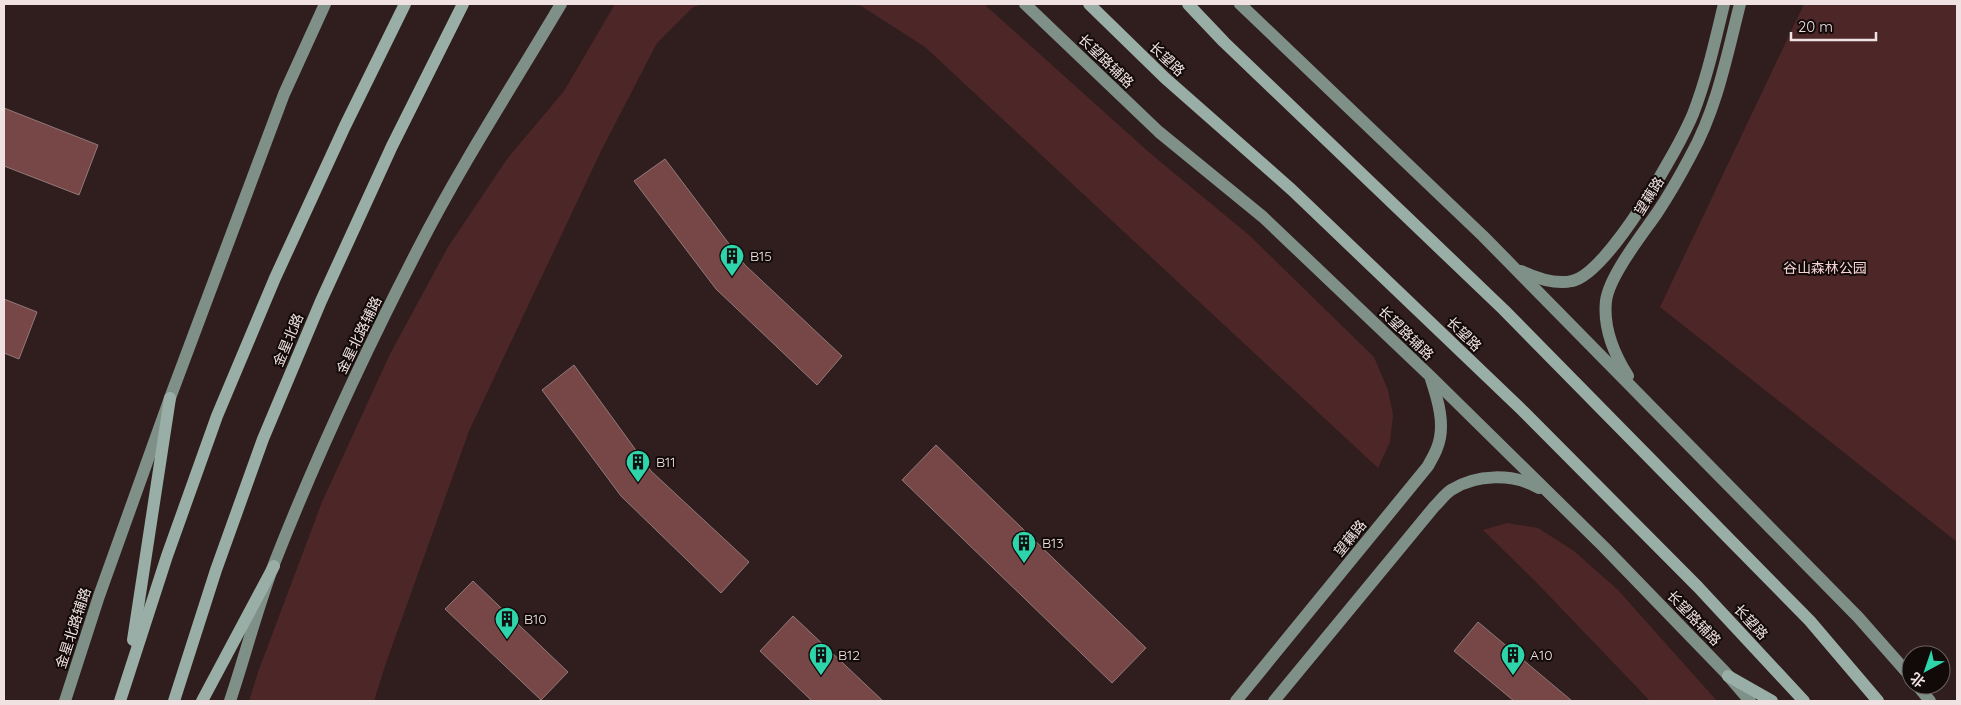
<svg xmlns="http://www.w3.org/2000/svg" width="1961" height="705" font-family="Quicksand,'Noto Sans SC',sans-serif">
  <style>
    .green { fill: #4d2627 }
    .building { fill: #774747; stroke: #927a79 }
    .lines { fill: none; stroke-linecap: round; stroke-linejoin: round }
    .secondary { stroke: #7f9089; stroke-width: 12 }
    .primary { stroke: #99aea6; stroke-width: 12 }
    .labels { text-anchor: middle; dominant-baseline: central; stroke-width: 4; stroke-linejoin: round; paint-order: stroke }
    .street-label { font-size: 14px; fill: #f0e2e2; stroke: #120a09 }
    .poi-label { font-size: 14px; fill: #f0e2e2; stroke: #120a09; text-anchor: start }
    .park-label { font-size: 14px; fill: #f6d3d2; stroke: #120a09 }
  </style>
  <rect width="100%" height="100%" fill="#301d1d"/>
  <g class="green">
    <polygon points="615,4 702,4 692,8 657,43 601,151 469,431 385,666 374,701 249,701 258,672 322,502 390,354 448,247 507,159 564,91"/>
    <polygon points="858,4 984,4 1151,154 1249,235 1374,357 1388,390 1393,415 1390,442 1378,468 925,47"/>
    <polygon points="1804,4 1957,4 1957,542 1660,307"/>
    <polygon points="1507,523 1538,528 1574,551 1618,590 1717,701 1650,701 1535,581 1483,530"/>
  </g>
  <g class="building">
    <polygon points="4,108 98,145 79,195 4,166"/>
    <polygon points="665,159 745,265 842,356 817,385 716,289 634,181"/>
    <polygon points="4,299 37,312 19,359 4,353"/>
    <polygon points="574,365 651,471 749,562 721,593 621,496 542,390"/>
    <polygon points="936,445 1146,648 1112,683 902,480"/>
    <polygon points="473,581 568,672 541,700 445,609"/>
    <polygon points="793,616 883,701 812,701 760,651"/>
    <polygon points="1478,622 1572,701 1514,701 1454,651"/>
  </g>
  <g class="lines">
    <g class="secondary">
      <polyline points="1025,4 1159,132 1263,217 1430,376 1604,547 1725,672 1750,701"/>
      <polyline points="1240,4 1483,236 1858,617 1911,677"/>
      <path d="M1521,271C1536,278 1555,285 1572,281C1608,274 1679,148 1693,114C1707,78 1715,41 1724,4"/>
      <path d="M1628,376C1614,354 1603,328 1606,301C1609,276 1642,235 1657,213C1669,195 1681,174 1691,155C1717,108 1727,55 1740,4"/>
      <polyline points="1917,685 1930,701"/>
      <polyline points="65,701 99,596 170,398 284,94 325,4"/>
      <path d="M230,701C245,656 257,609 274,564C316,457 365,352 418,249C461,165 513,85 561,4"/>
      <path d="M1236,701L1428,466C1431,460 1435,454 1437,448C1446,426 1438,400 1431,379"/>
      <path d="M1274,701L1434,507C1440,501 1445,494 1451,490C1476,474 1513,473 1539,488"/>
    </g>
    <g class="primary">
      <polyline points="1089,4 1165,78 1292,190 1523,411 1698,587 1804,701"/>
      <polyline points="1188,4 1224,42 1504,310 1810,621 1878,701"/>
      <polyline points="133,640 170,398"/>
      <polyline points="1728,676 1772,701"/>
      <polyline points="120,701 167,556 217,416 275,278 345,126 405,4"/>
      <polyline points="174,701 216,570 263,439 321,301 392,146 463,4"/>
      <polyline points="202,701 274,566"/>
    </g>
  </g>
  <defs>
    <symbol id="building-pin" viewBox="-11 -11 22 30"><path d="M0 17L-7.5 6A9.5 9.5 0 1 1 7.5 6Z" fill="#2ed4aa" stroke="#120a09"/><path d="M-4-6H4V6H1V3H-1V6H-4ZM-2.5-4.3h1.7v1.8h-1.7ZM.8-4.3h1.7v1.8H.8ZM-2.5-1h1.7V.8h-1.7ZM.8-1h1.7V.8H.8Z" fill="#111"/></symbol>
  </defs>
  <g fill-rule="evenodd">
    <use href="#building-pin" x="718" y="242" width="28" height="38"/>
    <use href="#building-pin" x="624" y="448" width="28" height="38"/>
    <use href="#building-pin" x="1010" y="529" width="28" height="38"/>
    <use href="#building-pin" x="493" y="605" width="28" height="38"/>
    <use href="#building-pin" x="807" y="641" width="28" height="38"/>
    <use href="#building-pin" x="1499" y="641" width="28" height="38"/>
  </g>
  <g class="labels">
    <g class="street-label">
      <text transform="translate(1167 59) rotate(43)">长望路</text>
      <text transform="translate(1106 61) rotate(44)">长望路辅路</text>
      <text transform="translate(1649 196) rotate(-58)">望藕路</text>
      <text transform="translate(1406 333) rotate(44)">长望路辅路</text>
      <text transform="translate(1464 334) rotate(44)">长望路</text>
      <text transform="translate(359 335) rotate(-64)">金星北路辅路</text>
      <text transform="translate(288 340) rotate(-67)">金星北路</text>
      <text transform="translate(1350 538) rotate(-51)">望藕路</text>
      <text transform="translate(1694 618) rotate(46)">长望路辅路</text>
      <text transform="translate(1751 622) rotate(47)">长望路</text>
      <text transform="translate(73 628) rotate(-72)">金星北路辅路</text>
    </g>
    <g class="poi-label">
      <text x="750" y="256">B15</text>
      <text x="656" y="462">B11</text>
      <text x="1042" y="543">B13</text>
      <text x="524" y="619">B10</text>
      <text x="838" y="655">B12</text>
      <text x="1530" y="655">A10</text>
    </g>
    <g class="park-label">
      <text x="1825" y="268">谷山森林公园</text>
    </g>
  </g>
  <rect width="1961" height="705" fill="none" stroke="#f0e2e2" stroke-width="10"/>
  <g transform="translate(1926 670) rotate(220)"><circle r="24" fill="#120a09" stroke="#6b6060"/>
  <path d="M0-4L9 19L0 12L-9 19Z" fill="#2ed4aa"/>
  <text y="-8" font-size="14" font-weight="bold" text-anchor="middle" fill="#f0e2e2">北</text>
  </g>
  <path d="M1791 32v8h85v-8" fill="none" stroke="#f0e2e2" stroke-width="2.5"/>
  <text x="1798" y="32" font-size="15" fill="#f0e2e2" stroke="#120a09" stroke-width="4" paint-order="stroke">20 m</text>
</svg>
